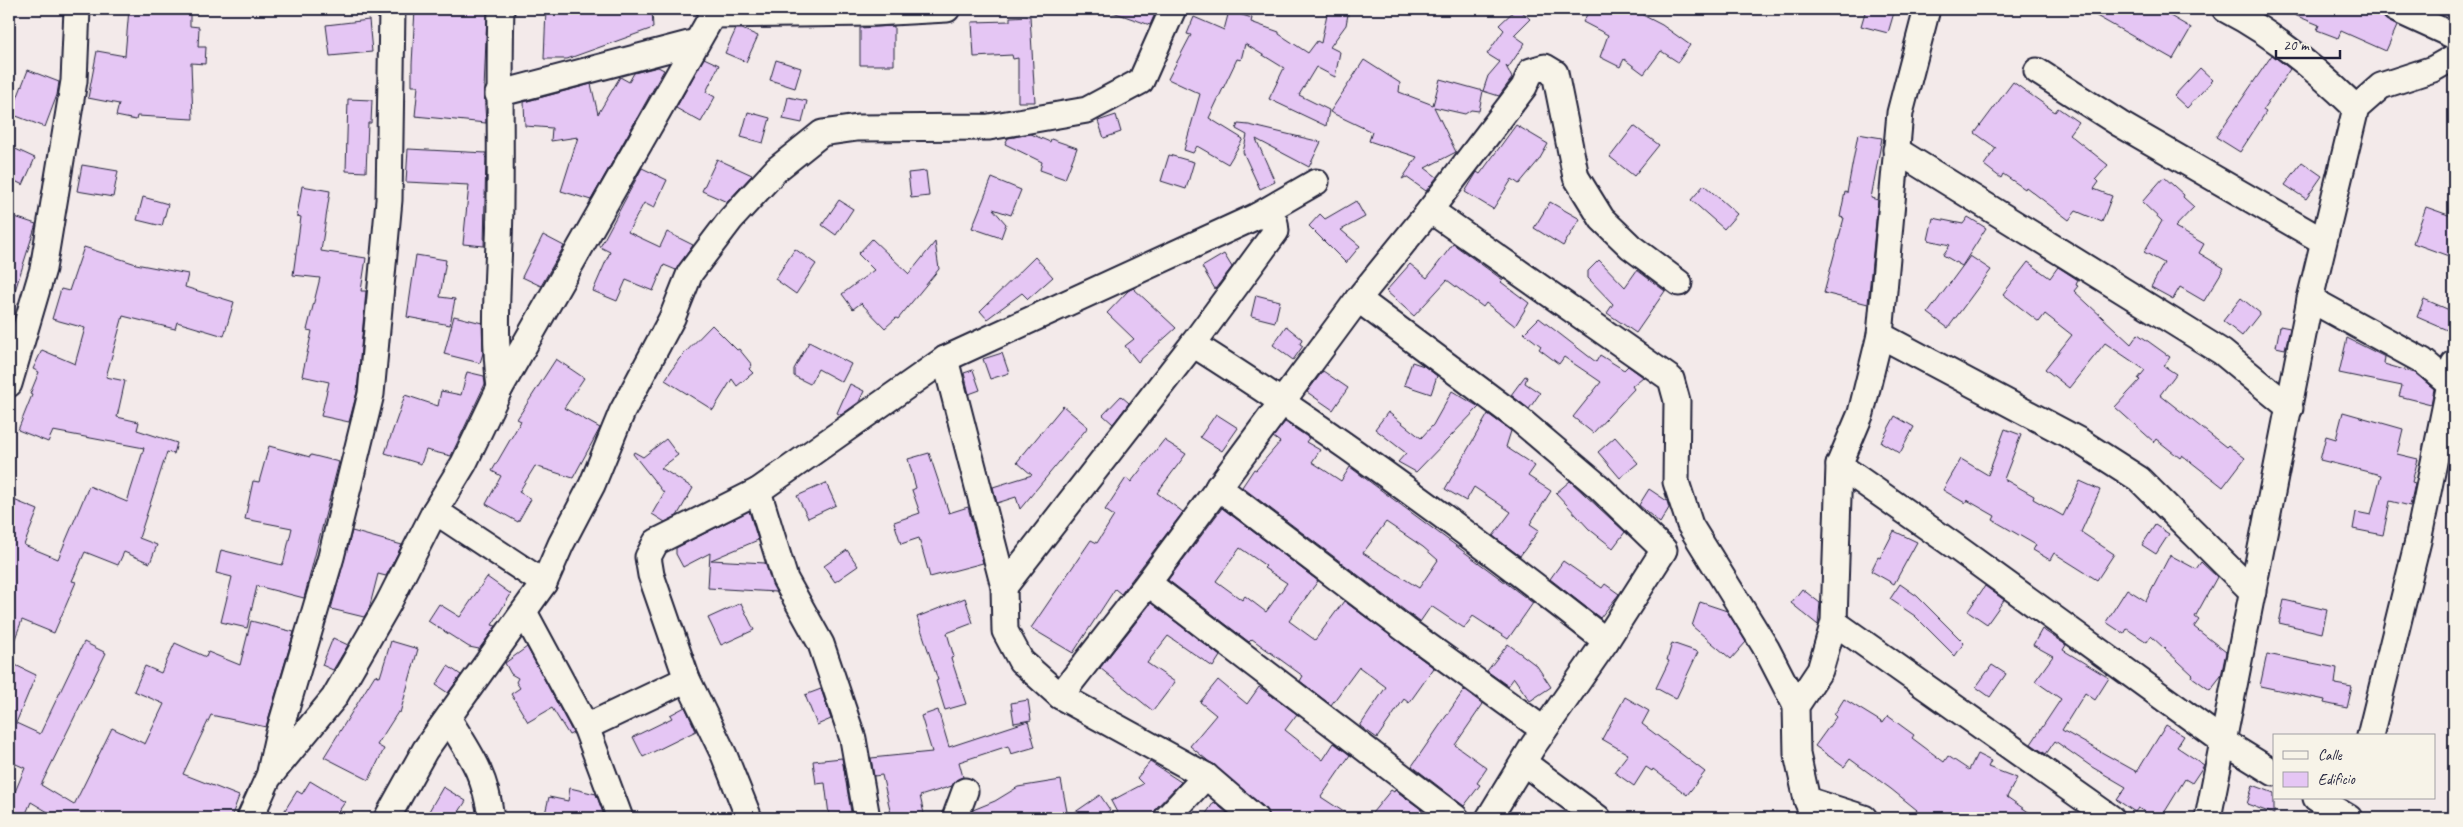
<svg xmlns="http://www.w3.org/2000/svg" width="2463" height="827" font-family="Caveat,sans-serif">
  <style>
    .building { fill: #e5c6f4; stroke: #22223b; fill-rule: evenodd }
    .lines { fill: none; stroke-linecap: round; stroke-linejoin: round }
    .street-casing { stroke: #22223b; stroke-width: 29 }
    .street { stroke: #f7f3e8; stroke-width: 25 }
  </style>
  <rect width="100%" height="100%" fill="#f3eaea"/>
  <filter id="ink" filterUnits="userSpaceOnUse"><feTurbulence type="fractalNoise" baseFrequency=".02" numOctaves="2"/><feDisplacementMap in="SourceGraphic" scale="10" xChannelSelector="R" yChannelSelector="G"/><feConvolveMatrix kernelMatrix="1 2 1 2 8 2 1 2 1" color-interpolation-filters="sRGB"/></filter>
  <g filter="url(#ink)">
    <g class="building">
      <polygon points="129,9 190,9 190,26 199,27 198,47 206,47 205,64 191,63 193,119 137,116 136,120 116,116 119,104 88,98 97,51 125,56"/>
      <polygon points="415,9 465,9 487,12 484,91 486,123 415,116 418,86 412,86 412,64"/>
      <polygon points="546,9 652,9 653,28 567,59 544,59"/>
      <polygon points="1110,9 1157,9 1150,25 1110,11"/>
      <polygon points="1328,9 1349,9 1346,25 1330,47 1340,52 1335,77 1316,67 1299,95 1329,110 1326,126 1269,99 1284,68 1245,44 1241,60 1237,59 1209,118 1243,139 1228,164 1197,146 1193,153 1184,150 1200,94 1168,79 1191,35 1187,34 1194,17 1224,30 1229,11 1252,18 1251,22 1279,32 1279,34 1308,53 1317,41 1321,43"/>
      <polygon points="1516,9 1519,9 1530,19 1514,35 1525,43 1508,68 1506,66 1512,78 1499,96 1483,91 1479,111 1471,110 1465,114 1434,107 1456,152 1425,168 1437,177 1426,191 1406,177 1402,179 1417,157 1369,141 1372,132 1330,112 1364,60 1400,83 1399,92 1433,105 1440,79 1483,91 1488,76 1500,62 1487,54 1504,30 1499,25"/>
      <polygon points="1590,9 1631,9 1662,25 1690,45 1678,62 1661,51 1644,74 1624,59 1620,67 1600,57 1608,35 1583,22"/>
      <polygon points="1866,9 1895,9 1888,33 1861,26"/>
      <polygon points="2084,9 2158,9 2191,28 2173,59"/>
      <polygon points="2280,9 2381,9 2384,18 2397,26 2386,51 2341,31 2338,38 2317,30 2319,25"/>
      <polygon points="1030,16 1035,102 1018,102 1018,58 1013,59 1012,55 974,57 972,22 1010,21 1010,17"/>
      <polygon points="369,20 372,52 330,56 326,25"/>
      <polygon points="894,26 894,65 860,65 860,28"/>
      <polygon points="736,29 742,29 758,36 746,62 725,53"/>
      <polygon points="2272,55 2290,69 2263,110 2266,112 2240,152 2216,137"/>
      <polygon points="704,58 719,65 706,92 715,97 701,122 676,108"/>
      <polygon points="776,60 801,68 795,88 770,80"/>
      <polygon points="658,67 664,70 591,200 561,191 578,137 551,141 552,128 525,126 524,102 591,84 598,114 620,77 629,82 634,73"/>
      <polygon points="2200,68 2213,80 2187,108 2174,96"/>
      <polygon points="28,70 59,82 57,95 45,127 11,114"/>
      <polygon points="2013,82 2055,112 2058,108 2078,122 2069,134 2108,165 2096,179 2099,182 2094,189 2112,196 2102,222 2076,211 2069,220 2026,187 2025,189 2003,174 2001,178 1984,165 1996,148 1975,133"/>
      <polygon points="788,97 807,101 802,123 783,119"/>
      <polygon points="348,99 372,100 371,123 368,123 366,172 346,171"/>
      <polygon points="748,112 770,118 763,143 741,137"/>
      <polygon points="1116,115 1121,132 1104,138 1098,121"/>
      <polygon points="1238,124 1249,125 1321,142 1309,167 1256,139 1275,182 1260,189 1243,152 1247,135 1236,129"/>
      <polygon points="1516,125 1548,144 1539,160 1519,184 1512,179 1493,209 1465,192 1477,172 1480,174"/>
      <polygon points="1634,126 1659,145 1634,176 1610,157"/>
      <polygon points="1031,134 1050,142 1051,139 1077,148 1065,179 1040,170 1042,162 1005,144 1008,138"/>
      <polygon points="1858,134 1882,138 1871,198 1878,200 1868,304 1824,293 1844,218 1840,217 1845,192 1847,193"/>
      <polygon points="9,146 35,158 23,185 9,178"/>
      <polygon points="408,149 486,153 484,246 463,244 469,185 406,182"/>
      <polygon points="1169,155 1194,162 1186,189 1161,181"/>
      <polygon points="717,159 752,175 727,202 702,191"/>
      <polygon points="2302,162 2322,176 2306,199 2285,185"/>
      <polygon points="82,165 118,171 113,197 77,191"/>
      <polygon points="642,168 667,180 654,208 644,203 628,232 660,247 667,232 693,245 676,270 664,265 653,291 626,280 617,301 593,291 610,252 600,247"/>
      <polygon points="926,171 929,196 911,198 908,173"/>
      <polygon points="2164,177 2184,195 2183,197 2194,207 2175,227 2204,244 2199,253 2224,268 2204,301 2180,287 2173,299 2151,287 2164,263 2144,252 2162,221 2142,202"/>
      <polygon points="992,178 1021,190 1011,215 993,209 1006,224 1001,238 972,228"/>
      <polygon points="1704,185 1737,214 1724,229 1691,200"/>
      <polygon points="302,186 330,191 321,251 366,258 361,291 366,291 357,392 349,422 321,416 329,382 302,376 312,331 307,330 320,278 293,275 301,217 297,216"/>
      <polygon points="143,197 168,204 162,226 137,220"/>
      <polygon points="839,200 853,209 836,235 822,225"/>
      <polygon points="1356,201 1365,217 1341,230 1360,246 1346,263 1309,226 1320,214 1325,219"/>
      <polygon points="1550,202 1580,219 1563,246 1534,228"/>
      <polygon points="2426,207 2454,217 2454,258 2413,243"/>
      <polygon points="9,215 36,224 12,300 9,299"/>
      <polygon points="1968,217 1986,228 1962,266 1943,255 1950,245 1928,240 1933,218 1963,224"/>
      <polygon points="543,235 564,246 541,286 522,277"/>
      <polygon points="872,239 909,274 935,242 939,269 898,319 896,318 885,328 861,303 853,309 842,294 874,270 858,254"/>
      <polygon points="1453,244 1503,280 1501,282 1529,303 1515,326 1486,303 1483,307 1447,280 1414,316 1386,291 1410,264 1427,278"/>
      <polygon points="84,247 136,264 188,274 185,287 234,302 224,336 177,322 175,329 123,316 106,377 125,381 117,417 139,422 137,430 177,443 174,454 167,452 139,538 157,545 150,563 124,552 118,565 85,552 72,581 76,582 54,633 22,620 10,652 9,498 38,510 24,545 58,559 89,486 127,502 144,448 53,431 48,442 18,430 32,395 30,394 39,372 33,369 42,350 75,364 85,328 52,319 61,289 69,291"/>
      <polygon points="795,249 816,264 796,294 775,279"/>
      <polygon points="1224,254 1232,267 1215,289 1202,267"/>
      <polygon points="416,255 446,260 440,297 455,299 450,325 407,317"/>
      <polygon points="1970,256 1991,270 1948,328 1928,313"/>
      <polygon points="1035,257 1053,277 1028,299 1022,293 987,319 980,311"/>
      <polygon points="1599,260 1625,287 1637,270 1665,291 1636,333 1607,313 1613,304 1588,278 1588,271"/>
      <polygon points="2028,262 2050,278 2058,267 2078,280 2076,285 2078,286 2074,291 2131,344 2138,334 2170,357 2164,366 2176,374 2160,395 2226,447 2228,445 2245,458 2223,487 2182,455 2180,458 2156,439 2154,442 2115,407 2140,380 2138,379 2145,370 2105,343 2069,388 2045,369 2072,335 2045,314 2039,322 2003,294"/>
      <polygon points="1133,288 1176,328 1138,362 1125,346 1134,339 1107,313 1128,291"/>
      <polygon points="1256,295 1280,301 1275,322 1251,316"/>
      <polygon points="2241,298 2260,313 2242,336 2223,321"/>
      <polygon points="2424,299 2454,312 2454,333 2417,317"/>
      <polygon points="454,316 482,323 483,353 480,363 444,354"/>
      <polygon points="1539,318 1596,362 1600,355 1624,370 1628,366 1643,377 1632,386 1634,389 1593,433 1573,417 1601,382 1564,357 1559,364 1539,349 1541,346 1524,333"/>
      <polygon points="712,325 737,350 739,349 752,365 749,369 753,373 737,386 732,379 713,410 665,380 679,359"/>
      <polygon points="1286,326 1302,339 1300,344 1303,346 1293,360 1273,345"/>
      <polygon points="2280,326 2290,328 2285,349 2276,347"/>
      <polygon points="2347,338 2385,357 2384,364 2415,373 2434,389 2431,404 2399,396 2402,386 2339,373"/>
      <polygon points="809,342 851,364 842,382 818,369 810,384 794,376 794,369"/>
      <polygon points="1002,353 1009,373 990,379 983,359"/>
      <polygon points="556,359 584,378 564,408 600,428 573,478 535,466 519,492 531,499 518,522 486,504 501,476 492,471 521,421 517,419"/>
      <polygon points="1412,362 1424,366 1437,376 1431,394 1404,385"/>
      <polygon points="973,370 980,390 969,394 964,373"/>
      <polygon points="1323,371 1348,388 1333,410 1307,392"/>
      <polygon points="467,372 484,376 485,384 451,456 426,450 421,464 385,453 405,395 438,406 441,391 461,395"/>
      <polygon points="1525,376 1527,377 1525,383 1540,393 1529,409 1511,395"/>
      <polygon points="850,384 864,391 859,402 841,415 837,413"/>
      <polygon points="1452,391 1479,407 1416,472 1398,462 1406,453 1375,429 1388,412 1421,438 1433,425"/>
      <polygon points="1121,396 1129,403 1113,424 1103,415"/>
      <polygon points="1063,406 1088,427 1020,509 1016,497 997,503 993,487 1032,475 1017,462"/>
      <polygon points="2343,412 2403,429 2397,454 2418,459 2412,482 2415,483 2410,506 2390,501 2383,535 2353,529 2356,512 2371,515 2381,475 2320,460 2326,436 2336,439"/>
      <polygon points="1216,414 1238,428 1222,451 1200,437"/>
      <polygon points="1488,414 1511,431 1506,447 1535,466 1528,476 1551,491 1530,524 1539,530 1520,556 1493,536 1511,512 1474,487 1466,501 1445,489"/>
      <polygon points="1895,416 1914,427 1900,453 1881,442"/>
      <path d="M1285,422L1309,438L1306,442L1320,450L1312,462L1341,481L1350,467L1533,603L1508,639L1473,616L1464,628L1431,606L1420,622L1242,487L1254,469L1256,470L1280,442L1273,437ZM1386,522L1423,547L1438,560L1419,588L1363,553Z"/>
      <polygon points="2005,429 2021,435 2004,479 2034,496 2033,499 2063,516 2080,481 2100,490 2081,532 2114,554 2097,580 2054,553 2050,560 2033,550 2036,545 1993,520 1995,516 1967,500 1965,503 1943,490 1961,459 1988,475"/>
      <polygon points="1615,437 1638,463 1620,478 1598,452"/>
      <polygon points="666,439 678,455 661,468 693,488 677,516 665,522 652,514 664,493 633,454 634,452 643,457"/>
      <polygon points="1164,440 1186,454 1157,493 1183,512 1121,594 1115,589 1073,653 1031,628 1091,540 1097,543 1114,516 1105,510 1126,478 1131,482"/>
      <polygon points="269,446 310,457 311,455 339,462 304,598 257,586 247,628 221,622 232,577 216,573 221,550 282,565 284,561 292,528 245,519 253,481 259,482"/>
      <polygon points="929,453 949,513 968,507 983,563 930,577 919,538 901,544 894,522 920,513 912,490 916,488 908,459"/>
      <polygon points="1570,481 1625,532 1613,548 1589,529 1556,493"/>
      <polygon points="826,483 836,505 808,518 797,496"/>
      <polygon points="1649,489 1667,501 1669,508 1660,523 1639,505"/>
      <path d="M1222,508L1318,581L1289,621L1315,640L1344,601L1434,668L1409,703L1404,699L1377,738L1360,726L1386,687L1359,667L1331,705L1300,681L1303,676L1252,639L1249,642L1168,580ZM1240,548L1266,566L1264,568L1287,583L1266,612L1245,596L1242,600L1216,581Z"/>
      <polygon points="749,511 758,540 711,560 765,563 776,592 708,588 710,553 683,567 676,554 676,548"/>
      <polygon points="2155,525 2169,534 2156,554 2142,545"/>
      <polygon points="352,531 402,545 386,576 378,574 369,609 364,617 331,609"/>
      <polygon points="1894,531 1917,542 1894,584 1871,571 1878,557 1880,558"/>
      <polygon points="847,550 858,566 835,582 824,566"/>
      <polygon points="2170,555 2196,569 2201,562 2217,577 2195,617 2199,620 2194,627 2226,652 2221,676 2210,690 2192,677 2193,675 2151,636 2147,642 2127,629 2124,634 2106,622 2127,589 2146,601"/>
      <polygon points="1563,561 1602,588 1605,584 1619,594 1600,618 1550,579"/>
      <polygon points="487,577 511,594 492,625 496,626 479,649 469,647 428,621 439,604 460,617"/>
      <polygon points="1900,584 1917,596 1964,643 1955,656 1915,616 1890,599"/>
      <polygon points="1985,586 2004,600 1987,624 1968,611"/>
      <polygon points="1802,589 1820,603 1818,625 1791,603"/>
      <polygon points="965,598 973,623 947,633 954,657 951,658 966,704 945,710 936,681 938,680 917,617"/>
      <polygon points="2284,600 2327,610 2322,633 2279,623"/>
      <polygon points="1700,602 1727,611 1746,642 1731,659 1692,626"/>
      <polygon points="741,603 754,630 721,645 708,618"/>
      <polygon points="1151,603 1220,656 1213,667 1168,636 1147,663 1175,682 1153,711 1100,668"/>
      <polygon points="251,621 294,632 266,727 211,715 183,774 239,796 231,818 58,818 31,802 24,818 9,818 9,806 25,768 9,761 9,662 36,675 16,723 40,734 84,642 106,653 41,785 74,805 112,728 145,744 164,704 134,691 145,666 161,673 175,643 206,657 208,652 240,665"/>
      <polygon points="2042,629 2066,645 2063,650 2109,678 2095,700 2085,693 2062,730 2137,772 2166,725 2184,736 2177,747 2204,765 2192,783 2185,779 2161,818 2155,818 2138,808 2135,812 2117,800 2126,787 2092,767 2055,741 2046,754 2031,744 2061,699 2035,681 2053,656 2033,645"/>
      <polygon points="333,638 348,645 333,670 322,665"/>
      <polygon points="391,641 418,649 400,713 398,712 377,745 384,749 369,780 324,757 375,675 380,677"/>
      <polygon points="1672,643 1698,652 1676,699 1656,688 1669,661 1667,660"/>
      <polygon points="1508,644 1537,666 1551,687 1530,701 1514,678 1508,686 1487,671"/>
      <polygon points="527,647 573,733 569,735 552,708 528,722 511,694 520,688 516,682 518,678 511,674 505,663"/>
      <polygon points="2267,654 2337,668 2335,684 2352,687 2347,708 2324,703 2325,700 2260,686"/>
      <polygon points="1992,665 2006,674 1990,697 1976,687"/>
      <polygon points="448,666 461,675 448,693 436,685"/>
      <polygon points="1218,680 1247,704 1259,687 1297,714 1285,730 1323,760 1334,743 1350,755 1321,797 1353,818 1269,818 1264,807 1190,746 1216,715 1200,702"/>
      <polygon points="821,689 831,719 817,725 805,695"/>
      <polygon points="1464,690 1483,704 1455,745 1487,768 1477,783 1480,785 1464,806 1412,766"/>
      <polygon points="1625,697 1649,711 1642,724 1705,772 1687,795 1653,769 1652,771 1646,767 1634,786 1614,772 1628,754 1602,739"/>
      <polygon points="1844,699 1883,723 1888,716 1914,735 1912,738 1944,762 1948,756 1969,770 1977,754 1991,761 1988,767 2017,778 2007,797 2037,818 1912,818 1917,810 1891,789 1850,759 1844,767 1815,746 1836,717 1834,715"/>
      <polygon points="1028,700 1031,720 1014,723 1011,703"/>
      <polygon points="685,707 696,731 643,757 633,737 672,718 670,715"/>
      <polygon points="938,710 949,747 1028,721 1035,747 1011,754 1008,746 959,762 963,777 956,780 952,786 920,796 925,818 892,818 882,775 874,776 871,758 932,752 921,716"/>
      <polygon points="842,758 851,812 829,815 825,783 816,784 813,761"/>
      <polygon points="1150,762 1181,782 1156,808 1153,818 1120,818 1111,801 1143,784 1137,778"/>
      <polygon points="1061,780 1068,817 1100,795 1110,810 1098,818 970,818 973,810 995,801 1018,787"/>
      <polygon points="310,781 345,802 334,818 280,818 297,791 302,794"/>
      <polygon points="2253,785 2274,793 2274,814 2247,804"/>
      <polygon points="443,787 466,801 455,818 425,818"/>
      <polygon points="570,788 596,794 605,818 575,812 573,818 544,818 549,797 568,801"/>
      <polygon points="1391,790 1394,792 1395,790 1433,818 1368,818"/>
      <polygon points="1214,802 1233,818 1203,818"/>
    </g>
    <g class="lines">
      <defs>
        <g id="street">
          <path d="M2225,9C2274,34 2317,70 2356,108"/>
          <polyline points="2395,9 2454,36"/>
          <polyline points="712,15 873,13 947,9"/>
          <polyline points="2037,71 2120,124 2323,241"/>
          <polyline points="498,94 696,42"/>
          <polyline points="1896,150 2222,352 2290,408"/>
          <polyline points="1430,210 1671,379 1677,401 1676,482 1690,525 1766,648 1796,706"/>
          <polyline points="1257,216 1316,182"/>
          <polyline points="1358,299 1519,419 1599,487 1664,550 1606,641 1533,746 1489,818"/>
          <polyline points="2310,299 2423,361 2449,383 2454,383"/>
          <polyline points="1880,335 2078,440 2139,479 2253,592"/>
          <path d="M1193,344C1336,434 1473,536 1606,641"/>
          <polyline points="945,359 1004,587 1005,631 1021,661 1060,696 1206,776 1255,818"/>
          <polyline points="9,384 43,269 74,81 77,9"/>
          <path d="M500,388C492,324 500,262 500,198C501,135 499,72 501,9"/>
          <polyline points="1839,465 1953,545 2224,742 2274,773"/>
          <polyline points="1218,487 1406,630 1544,730"/>
          <polyline points="758,491 785,579 821,644 853,739 867,818"/>
          <polyline points="435,511 544,583"/>
          <polyline points="1148,583 1456,818"/>
          <polyline points="524,612 586,727 620,818"/>
          <polyline points="1834,622 2111,818"/>
          <polyline points="1060,696 1148,583 1358,299 1430,210 1524,87 1531,71 1545,67 1555,73 1576,177 1602,219 1631,247 1679,283"/>
          <path d="M449,720C471,755 486,776 491,818"/>
          <polyline points="586,727 687,679"/>
          <polyline points="2370,736 2418,541 2454,364"/>
          <polyline points="1524,763 1598,818"/>
          <polyline points="270,772 278,736 331,557 371,394 389,200 392,9"/>
          <polyline points="2316,798 2349,818"/>
          <polyline points="1807,800 1864,818"/>
          <polyline points="250,818 268,778 334,698 388,604 435,511 464,463 500,388 716,9"/>
          <polyline points="387,818 425,750 544,583 561,544 592,485 622,412 672,318 690,273 731,219 777,169 822,133 857,128 989,127 1087,110 1141,81 1173,9"/>
          <polyline points="749,818 724,755 687,679 651,575 648,557 656,542 758,491 945,359 1257,216 1271,216 1275,223 1276,231 1193,344 1004,587"/>
          <polyline points="955,818 965,791"/>
          <polyline points="1167,818 1206,776"/>
          <polyline points="1814,818 1807,800 1797,754 1796,706 1820,670 1834,622 1839,465 1861,413 1880,335 1900,113 1927,9"/>
          <polyline points="2208,818 2310,299 2356,108 2381,86 2433,69 2454,57"/>
        </g>
      </defs>
      <use href="#street" class="street-casing"/>
      <use href="#street" class="street"/>
    </g>
  </g>
  <rect width="2463" height="827" fill="none" stroke="#f7f3e8" stroke-width="30"/>
  <rect x="15" y="15" width="2433" height="797" fill="none" stroke="#22223b" stroke-width="2" filter="url(#ink)"/>
  <rect x="2273" y="734" width="162" height="65" fill="#f7f3e8" stroke="#a29fa3"/>
  <rect x="2283" y="751" width="25" height="8" fill="#f7f3e8" stroke="#a29fa3"/>
  <text x="2318" y="760" font-size="15" fill="#22223b">Calle</text>
  <rect x="2283" y="772" width="25" height="15" fill="#e5c6f4" stroke="#a29fa3"/>
  <text x="2318" y="784" font-size="15" fill="#22223b">Edificio</text>
  <path d="M2276 50v8h64v-8" fill="none" stroke="#22223b" stroke-width="2.5"/>
  <text x="2283" y="50" font-size="15" fill="#22223b" stroke="#f7f3e8" stroke-width="4" paint-order="stroke">20 m</text>
</svg>
